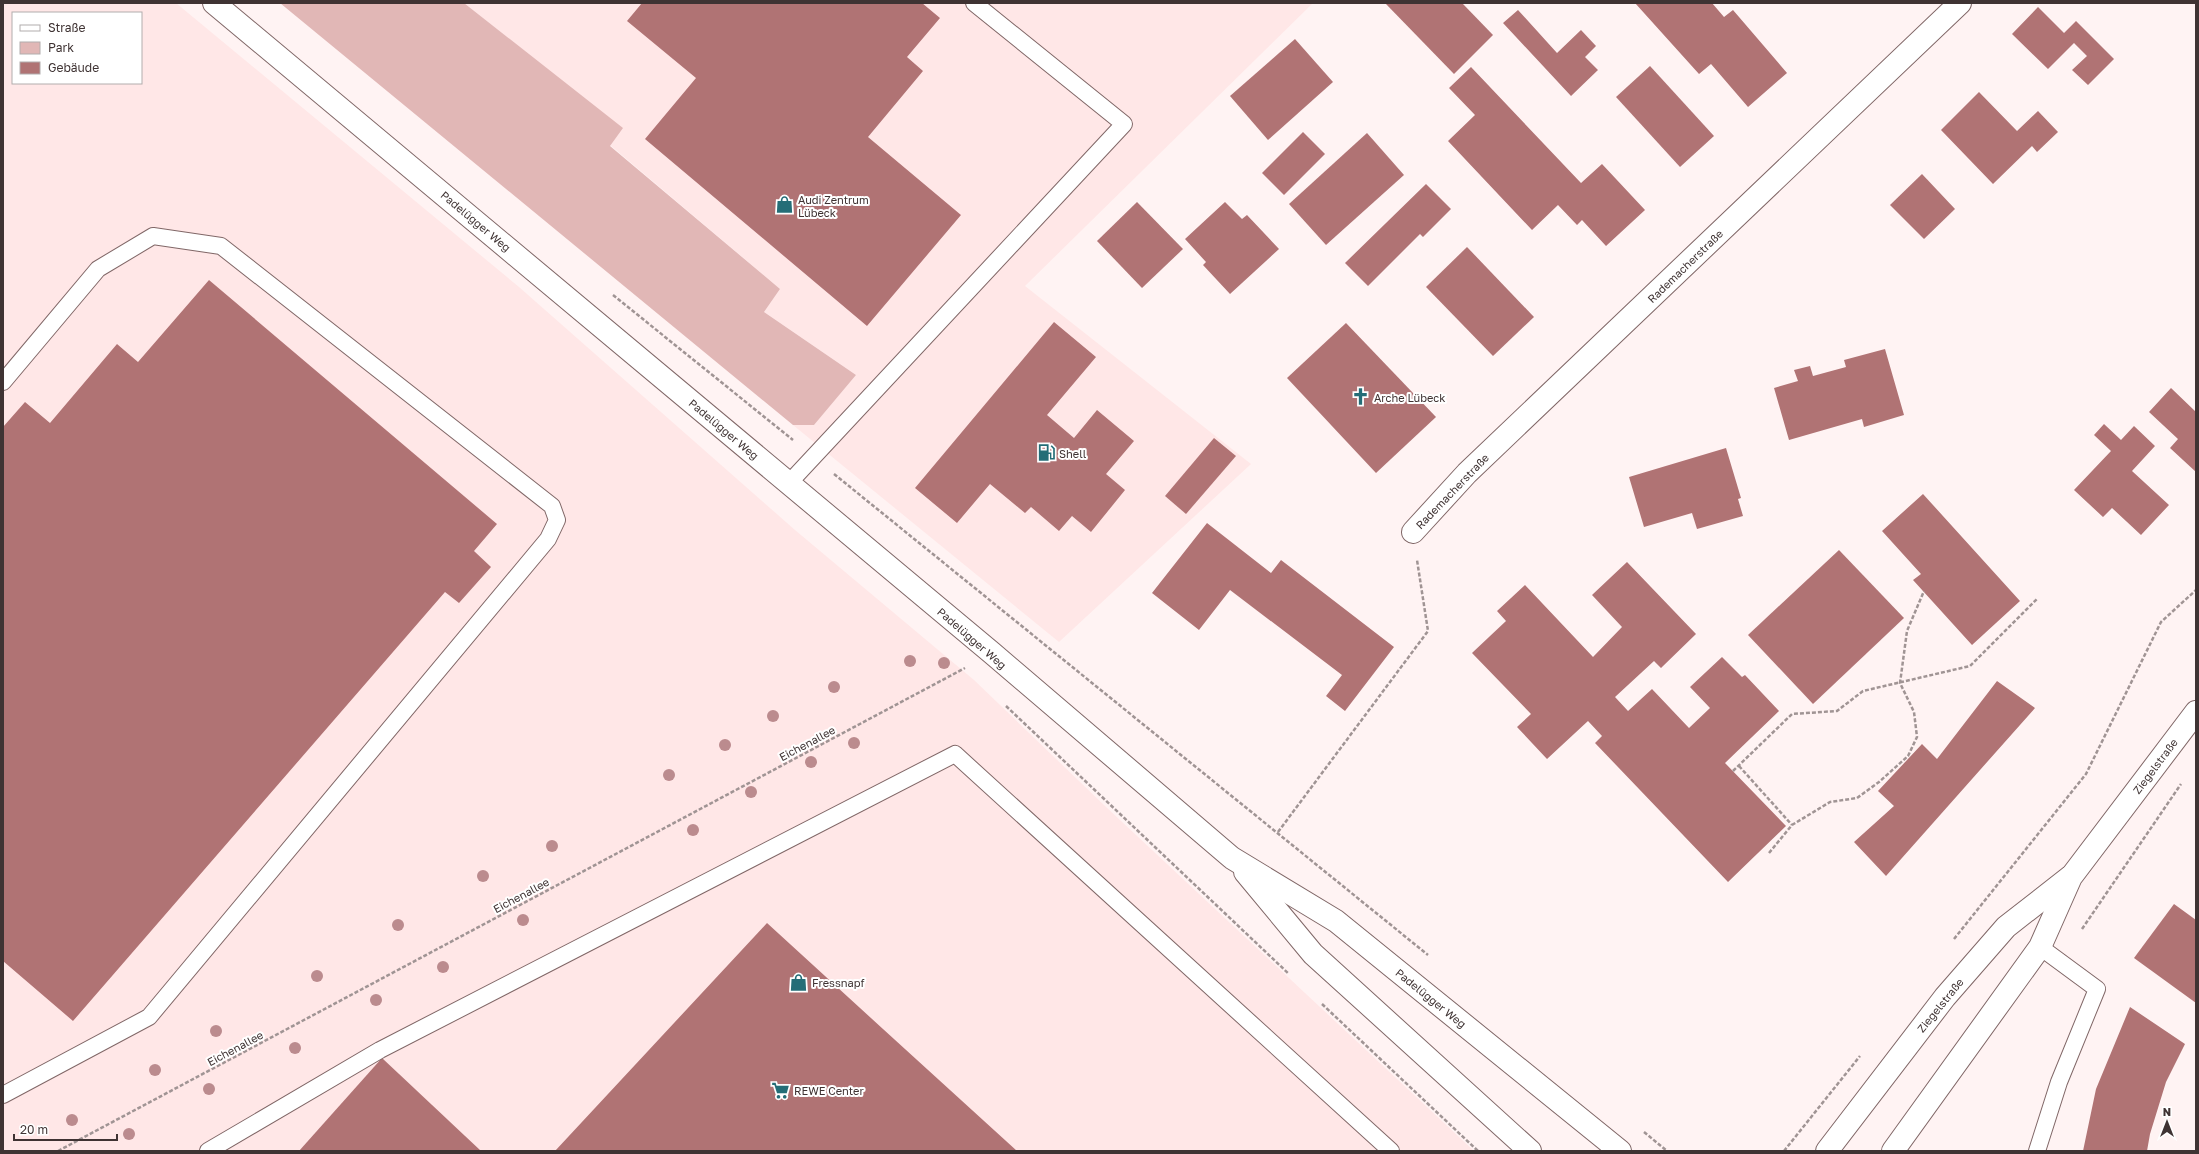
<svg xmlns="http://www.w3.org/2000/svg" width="2199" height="1154" font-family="'Golos Text',sans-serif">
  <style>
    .built { fill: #ffe7e7; fill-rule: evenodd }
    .green { fill: #e1b7b6 }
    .building { fill: #b07374 }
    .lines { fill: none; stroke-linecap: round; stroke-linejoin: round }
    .service-casing { stroke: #806767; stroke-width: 18 }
    .minor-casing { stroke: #806767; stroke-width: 24 }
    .secondary-casing { stroke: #806767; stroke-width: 24 }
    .path { stroke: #a09494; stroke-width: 2.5; stroke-dasharray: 4 2; stroke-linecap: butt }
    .service { stroke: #fff; stroke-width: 16 }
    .minor { stroke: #fff; stroke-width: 22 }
    .secondary { stroke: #fff; stroke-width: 22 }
    .tree { fill: #bb8b8e }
    .labels { text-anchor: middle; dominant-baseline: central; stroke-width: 4; stroke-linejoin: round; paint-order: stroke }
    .poi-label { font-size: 11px; fill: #3f3333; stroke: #fff; text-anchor: start }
    .street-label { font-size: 11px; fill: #3f3333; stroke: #fff }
  </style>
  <rect width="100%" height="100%" fill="#fff3f3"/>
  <g class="built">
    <path d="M3,3H176L519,287L795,530L974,680L1105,806L1474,1151H3ZM13,13H141V83H13Z"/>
    <polygon points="464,3 1313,3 1025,286 1251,464 1059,642 793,425 814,425 856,375 764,312 780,289 610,145 622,128"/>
  </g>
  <polygon class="green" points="280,3 464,3 623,128 610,146 780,289 764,312 856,375 814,425 793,425"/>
  <g class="building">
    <polygon points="642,3 922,3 940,18 907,57 923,71 868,137 961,215 867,326 645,139 696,78 627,21"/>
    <polygon points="1385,3 1462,3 1493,35 1454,74"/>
    <polygon points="1635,3 1712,3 1724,17 1733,10 1787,73 1748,107 1711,64 1699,74"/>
    <polygon points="2038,7 2064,33 2076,21 2114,59 2088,85 2072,70 2087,56 2074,43 2048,69 2012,34"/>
    <polygon points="1518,10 1557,53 1581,30 1596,46 1585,57 1598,70 1571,96 1503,23"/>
    <polygon points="1295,39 1333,82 1268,140 1230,96"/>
    <polygon points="1650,66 1714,136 1680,167 1616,97"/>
    <polygon points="1471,67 1581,183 1602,164 1645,210 1606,246 1582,220 1577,225 1558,205 1532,230 1448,141 1475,115 1449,88"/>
    <polygon points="1979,92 2017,131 2038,111 2058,132 2037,152 2032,146 1993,184 1941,130"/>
    <polygon points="1303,132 1325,154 1284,195 1262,173"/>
    <polygon points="1367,133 1404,175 1326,245 1289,204"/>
    <polygon points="1922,174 1955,209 1924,239 1890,205"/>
    <polygon points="1426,184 1451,209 1423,237 1420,234 1368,286 1345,263"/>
    <polygon points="1137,202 1183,249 1142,288 1097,241"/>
    <polygon points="1225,202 1242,219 1247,215 1279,249 1230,294 1203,265 1206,262 1185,239"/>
    <polygon points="1467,247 1534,317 1493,356 1426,287"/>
    <polygon points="209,280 497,524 474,551 491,567 459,603 445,592 73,1021 3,961 3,427 25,402 50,423 117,344 138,362"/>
    <polygon points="1054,322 1096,357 1047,415 1074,438 1097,410 1134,441 1106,474 1125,490 1091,532 1072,516 1059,531 1031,507 1025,513 990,484 957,523 915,488"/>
    <polygon points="1346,323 1436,417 1376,473 1287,378"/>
    <polygon points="1885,349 1904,415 1864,427 1862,419 1789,440 1774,388 1798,381 1794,370 1810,366 1813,376 1846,367 1844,360"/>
    <polygon points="2171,388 2196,412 2196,472 2170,448 2178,439 2149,412"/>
    <polygon points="2104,424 2121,440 2134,426 2155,446 2132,471 2169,505 2141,535 2112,508 2103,517 2074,490 2111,451 2094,435"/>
    <polygon points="1214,438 1236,456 1186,514 1165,496"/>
    <polygon points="1726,448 1741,498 1738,499 1743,516 1697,529 1692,513 1644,527 1629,477"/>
    <polygon points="1923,494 2020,601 1972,645 1913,580 1921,574 1882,531"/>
    <polygon points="1207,523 1271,573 1281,560 1394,647 1345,711 1326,696 1342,675 1230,590 1199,630 1152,593"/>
    <polygon points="1839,550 1904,618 1813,704 1748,635"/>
    <polygon points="1627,562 1696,634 1661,668 1654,661 1615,697 1628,711 1652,689 1689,728 1710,708 1690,687 1722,657 1742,677 1745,675 1779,711 1725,763 1786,826 1728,882 1595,743 1602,736 1588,721 1547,759 1517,727 1531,714 1472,653 1506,621 1497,611 1525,585 1593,657 1622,627 1592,595"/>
    <polygon points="1997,681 2035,708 1886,876 1854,842 1894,806 1878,791 1922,744 1937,759"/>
    <polygon points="2174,904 2196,920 2196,1003 2134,958"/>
    <polygon points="767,923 883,1029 1017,1151 555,1151"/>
    <polygon points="2130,1007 2185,1044 2166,1082 2150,1134 2147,1151 2083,1151 2096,1089"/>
    <polygon points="382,1058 481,1151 299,1151"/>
  </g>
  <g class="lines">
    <defs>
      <g id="service">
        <polyline points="3,382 98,269 153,236 221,246 552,506 557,520 548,539 149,1017 3,1095"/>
        <polyline points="789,483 1124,124 974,3"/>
        <polyline points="208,1151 380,1050 955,754 1391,1151"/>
        <polyline points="2037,1151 2059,1082 2097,989 2040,947"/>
      </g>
      <polyline id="minor" points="1413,532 1467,473 1960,3"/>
      <g id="secondary">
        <polyline points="214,3 992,653 1232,858 1336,921 1620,1151"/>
        <polyline points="1245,872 1313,954 1530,1151"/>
        <polyline points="1827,1151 1945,997 2006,927 2070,877"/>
        <polyline points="1893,1151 2040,947 2071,877 2196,712"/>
      </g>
    </defs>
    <use href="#service" class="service-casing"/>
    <use href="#minor" class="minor-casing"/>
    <use href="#secondary" class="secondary-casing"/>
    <g class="path">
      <polyline points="613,295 793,440"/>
      <polyline points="834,474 1428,955"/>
      <polyline points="1006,706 1289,974"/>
      <polyline points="1739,766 1792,825"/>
      <polyline points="1733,771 1792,714 1837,711 1863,691 1970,666 2038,598"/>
      <polyline points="1278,832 1428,631 1417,560"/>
      <polyline points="1769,853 1792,825 1830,802 1857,798 1879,782 1908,756 1917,737 1914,712 1900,683 1907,631 1924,591"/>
      <polyline points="2082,929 2181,784"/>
      <polyline points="1954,939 2086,774 2161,622 2196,590"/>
      <polyline points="1322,1004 1478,1151"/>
      <polyline points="1644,1132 1667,1151"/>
      <polyline points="58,1151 965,668"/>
      <polyline points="1784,1151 1860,1056"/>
    </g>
    <use href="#service" class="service"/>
    <use href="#minor" class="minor"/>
    <use href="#secondary" class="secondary"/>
  </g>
  <g class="tree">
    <circle cx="910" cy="661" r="6"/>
    <circle cx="944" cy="663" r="6"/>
    <circle cx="834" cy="687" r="6"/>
    <circle cx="773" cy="716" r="6"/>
    <circle cx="854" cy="743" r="6"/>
    <circle cx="725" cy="745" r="6"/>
    <circle cx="811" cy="762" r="6"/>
    <circle cx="669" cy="775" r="6"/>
    <circle cx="751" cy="792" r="6"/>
    <circle cx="693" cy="830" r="6"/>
    <circle cx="552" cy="846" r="6"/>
    <circle cx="483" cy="876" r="6"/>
    <circle cx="523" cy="920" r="6"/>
    <circle cx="398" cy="925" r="6"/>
    <circle cx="443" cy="967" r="6"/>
    <circle cx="317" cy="976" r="6"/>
    <circle cx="376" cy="1000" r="6"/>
    <circle cx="216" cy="1031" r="6"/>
    <circle cx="295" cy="1048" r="6"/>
    <circle cx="155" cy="1070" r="6"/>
    <circle cx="209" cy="1089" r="6"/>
    <circle cx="72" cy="1120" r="6"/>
    <circle cx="129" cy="1134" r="6"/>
  </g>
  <defs>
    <symbol id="shop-bare" viewBox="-9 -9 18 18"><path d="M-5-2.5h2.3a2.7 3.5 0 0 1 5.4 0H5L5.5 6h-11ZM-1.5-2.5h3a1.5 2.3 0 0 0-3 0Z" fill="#246d77" stroke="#fff" stroke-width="2.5" paint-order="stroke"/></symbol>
    <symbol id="church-bare" viewBox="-9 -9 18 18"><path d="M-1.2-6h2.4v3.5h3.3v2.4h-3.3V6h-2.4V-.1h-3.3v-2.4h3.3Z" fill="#246d77" stroke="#fff" stroke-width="2.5" paint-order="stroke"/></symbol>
    <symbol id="fuel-bare" viewBox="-9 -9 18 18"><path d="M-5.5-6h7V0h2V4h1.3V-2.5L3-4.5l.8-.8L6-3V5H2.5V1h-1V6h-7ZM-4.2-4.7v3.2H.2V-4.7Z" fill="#246d77" stroke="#fff" stroke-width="2.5" paint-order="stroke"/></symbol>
    <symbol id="supermarket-bare" viewBox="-9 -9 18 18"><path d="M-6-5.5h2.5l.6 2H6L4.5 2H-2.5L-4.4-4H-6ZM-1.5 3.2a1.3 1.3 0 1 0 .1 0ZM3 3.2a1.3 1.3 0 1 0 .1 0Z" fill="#246d77" stroke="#fff" stroke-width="2.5" paint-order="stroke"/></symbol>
  </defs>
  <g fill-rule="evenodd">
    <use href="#shop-bare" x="772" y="192" width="25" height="25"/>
    <use href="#church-bare" x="1348" y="384" width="25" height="25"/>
    <use href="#fuel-bare" x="1034" y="440" width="25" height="25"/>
    <use href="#shop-bare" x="786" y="970" width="25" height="25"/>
    <use href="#supermarket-bare" x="768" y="1078" width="25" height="25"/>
  </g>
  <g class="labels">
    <g class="poi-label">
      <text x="798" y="199">Audi Zentrum<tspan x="798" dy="13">Lübeck</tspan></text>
      <text x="1374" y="397">Arche Lübeck</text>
      <text x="1059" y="453">Shell</text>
      <text x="812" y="982">Fressnapf</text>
      <text x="794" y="1090">REWE Center</text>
    </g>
    <g class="street-label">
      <text transform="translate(476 221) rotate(40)">Padelügger Weg</text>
      <text transform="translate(1685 266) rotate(-44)">Rademacherstraße</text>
      <text transform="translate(724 429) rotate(40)">Padelügger Weg</text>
      <text transform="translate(1452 491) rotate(-46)">Rademacherstraße</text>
      <text transform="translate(972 638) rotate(41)">Padelügger Weg</text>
      <text transform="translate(807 743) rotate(-28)">Eichenallee</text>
      <text transform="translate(2155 766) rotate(-53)">Ziegelstraße</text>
      <text transform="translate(521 895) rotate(-28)">Eichenallee</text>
      <text transform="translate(1431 998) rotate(39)">Padelügger Weg</text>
      <text transform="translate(1940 1005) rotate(-51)">Ziegelstraße</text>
      <text transform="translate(235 1048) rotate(-28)">Eichenallee</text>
    </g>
  </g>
  <rect width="2199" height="1154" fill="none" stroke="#3f3333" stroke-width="8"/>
  <rect x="12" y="12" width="130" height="72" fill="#ffffff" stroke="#b2adad"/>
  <rect x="20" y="25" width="20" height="6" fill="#ffffff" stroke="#b2adad"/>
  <text x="48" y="32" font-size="12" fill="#3f3333">Straße</text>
  <rect x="20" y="42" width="20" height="12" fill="#e1b7b6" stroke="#b2adad"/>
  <text x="48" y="52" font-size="12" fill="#3f3333">Park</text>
  <rect x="20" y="62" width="20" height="12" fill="#b07374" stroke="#b2adad"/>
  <text x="48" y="72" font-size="12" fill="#3f3333">Gebäude</text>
  <g transform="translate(2167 1122)" stroke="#ffffff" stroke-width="3" paint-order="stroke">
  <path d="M0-3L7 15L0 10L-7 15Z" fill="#3f3333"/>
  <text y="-6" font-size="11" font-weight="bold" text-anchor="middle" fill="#3f3333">N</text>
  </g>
  <path d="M14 1134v6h103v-6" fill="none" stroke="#3f3333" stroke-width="2"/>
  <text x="20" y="1134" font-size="12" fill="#3f3333" stroke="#ffffff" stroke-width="3" paint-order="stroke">20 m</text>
</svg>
